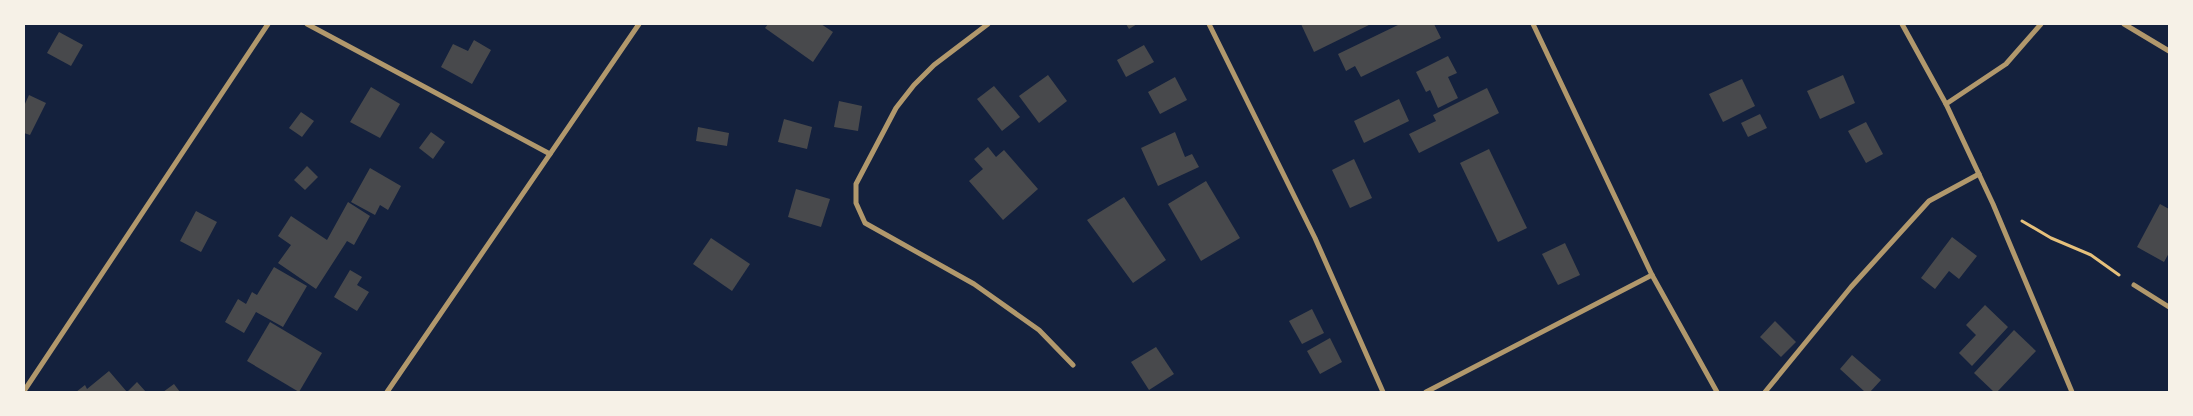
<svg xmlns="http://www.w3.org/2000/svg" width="2193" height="416" font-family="'DejaVu Sans',sans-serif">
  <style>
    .building { fill: #48494c }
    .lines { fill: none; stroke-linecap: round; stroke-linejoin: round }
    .path { stroke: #e5c07b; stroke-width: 3 }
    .minor { stroke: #b1986c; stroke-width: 5 }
  </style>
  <rect width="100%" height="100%" fill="#14213d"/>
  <g class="building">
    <polygon points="768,24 821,24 833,32 813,62 765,28"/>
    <polygon points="1126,24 1137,24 1129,29"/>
    <polygon points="1301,24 1371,24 1314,52"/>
    <polygon points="1400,24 1434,24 1441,38 1361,77 1355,66 1346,71 1338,54"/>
    <polygon points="59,32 83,45 71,66 47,53"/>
    <polygon points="474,40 491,50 472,84 441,67 453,44 468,51"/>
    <polygon points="1144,45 1154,62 1126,77 1117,60"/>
    <polygon points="1448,56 1457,73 1448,77 1458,98 1438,108 1430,90 1426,92 1416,72"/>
    <polygon points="1048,75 1067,101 1039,123 1019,96"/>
    <polygon points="1843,75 1855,103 1820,119 1807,91"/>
    <polygon points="1175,77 1187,100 1160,114 1148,92"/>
    <polygon points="1742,79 1755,106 1723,122 1709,94"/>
    <polygon points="994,86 1020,117 1002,131 977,99"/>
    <polygon points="371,87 400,104 380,138 350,122"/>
    <polygon points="1487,88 1499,113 1419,153 1409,134 1436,121 1433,115"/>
    <polygon points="29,95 46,103 30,135 24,133 24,106"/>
    <polygon points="1399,99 1409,121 1364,143 1354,121"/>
    <polygon points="839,101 862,106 858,131 834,127"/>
    <polygon points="301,112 314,121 302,137 289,128"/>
    <polygon points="1760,114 1767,128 1748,137 1741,123"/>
    <polygon points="784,119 812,127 807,149 778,142"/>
    <polygon points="1866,122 1883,154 1866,163 1848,131"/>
    <polygon points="698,127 729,133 727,146 696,141"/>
    <polygon points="431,132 445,142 433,159 419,148"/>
    <polygon points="1175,132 1185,157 1192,154 1199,167 1158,186 1141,148"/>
    <polygon points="988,147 996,157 1004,150 1038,189 1003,220 969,181 983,169 974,159"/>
    <polygon points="1489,149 1527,228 1498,242 1460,163"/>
    <polygon points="1354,159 1372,198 1350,208 1332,170"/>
    <polygon points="307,166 318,177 305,190 294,180"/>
    <polygon points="370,168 401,186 388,210 380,205 375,215 351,202"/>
    <polygon points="1206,181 1240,238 1201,261 1168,204"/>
    <polygon points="796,189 830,199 821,227 788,217"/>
    <polygon points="1124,197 1166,260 1133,283 1087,220"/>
    <polygon points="348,202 370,216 354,245 347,241 316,289 278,263 291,245 278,236 291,216 327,240"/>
    <polygon points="2160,204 2169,209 2169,253 2164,262 2137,247"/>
    <polygon points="196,211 217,222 201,252 180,241"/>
    <polygon points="1952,237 1977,256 1959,279 1949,271 1935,289 1921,278"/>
    <polygon points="711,238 750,264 732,291 693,264"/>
    <polygon points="1565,243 1580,275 1558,285 1542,254"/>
    <polygon points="274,267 307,286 283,327 256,312 244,333 225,322 238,299 246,304 252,292 257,295"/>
    <polygon points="350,270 362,277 357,285 369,292 357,311 334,297"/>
    <polygon points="1985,305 2008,327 1972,366 1959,353 1976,335 1966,325"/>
    <polygon points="1312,309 1324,333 1302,344 1289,321"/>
    <polygon points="1775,321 1796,342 1781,357 1760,337"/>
    <polygon points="270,322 322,353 299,392 247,361"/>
    <polygon points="2014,330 2036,351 1997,392 1994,392 1974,373"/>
    <polygon points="1330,338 1342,362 1320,374 1307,351"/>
    <polygon points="1156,347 1174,374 1149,390 1131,362"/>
    <polygon points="1852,355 1881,380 1870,392 1865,392 1840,369"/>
    <polygon points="109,371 127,392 137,382 146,392 76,392 85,385 87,389"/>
    <polygon points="174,384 180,392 163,392"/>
  </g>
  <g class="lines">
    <polyline class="path" points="2022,221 2051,238 2091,255 2119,275"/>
    <g class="minor">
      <polyline points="307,24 550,154"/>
      <polyline points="988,24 934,65 914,85 896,108 856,184 856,203 865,223 974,284 1039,330 1073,365"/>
      <polyline points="1209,24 1315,238 1383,392"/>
      <polyline points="1533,24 1652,275 1717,392"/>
      <polyline points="1902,24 1946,104 1993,204 2072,392"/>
      <polyline points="2124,24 2169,51"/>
      <polyline points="1946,104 2006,64 2041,24"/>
      <polyline points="2134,285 2169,307"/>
      <polyline points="24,391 268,24"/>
      <polyline points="387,392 639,24"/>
      <polyline points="1426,392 1652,275"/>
      <polyline points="1765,392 1851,287 1929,201 1979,174"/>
    </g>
  </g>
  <rect width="2193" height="416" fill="none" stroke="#f6f1e7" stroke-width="50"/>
</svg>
